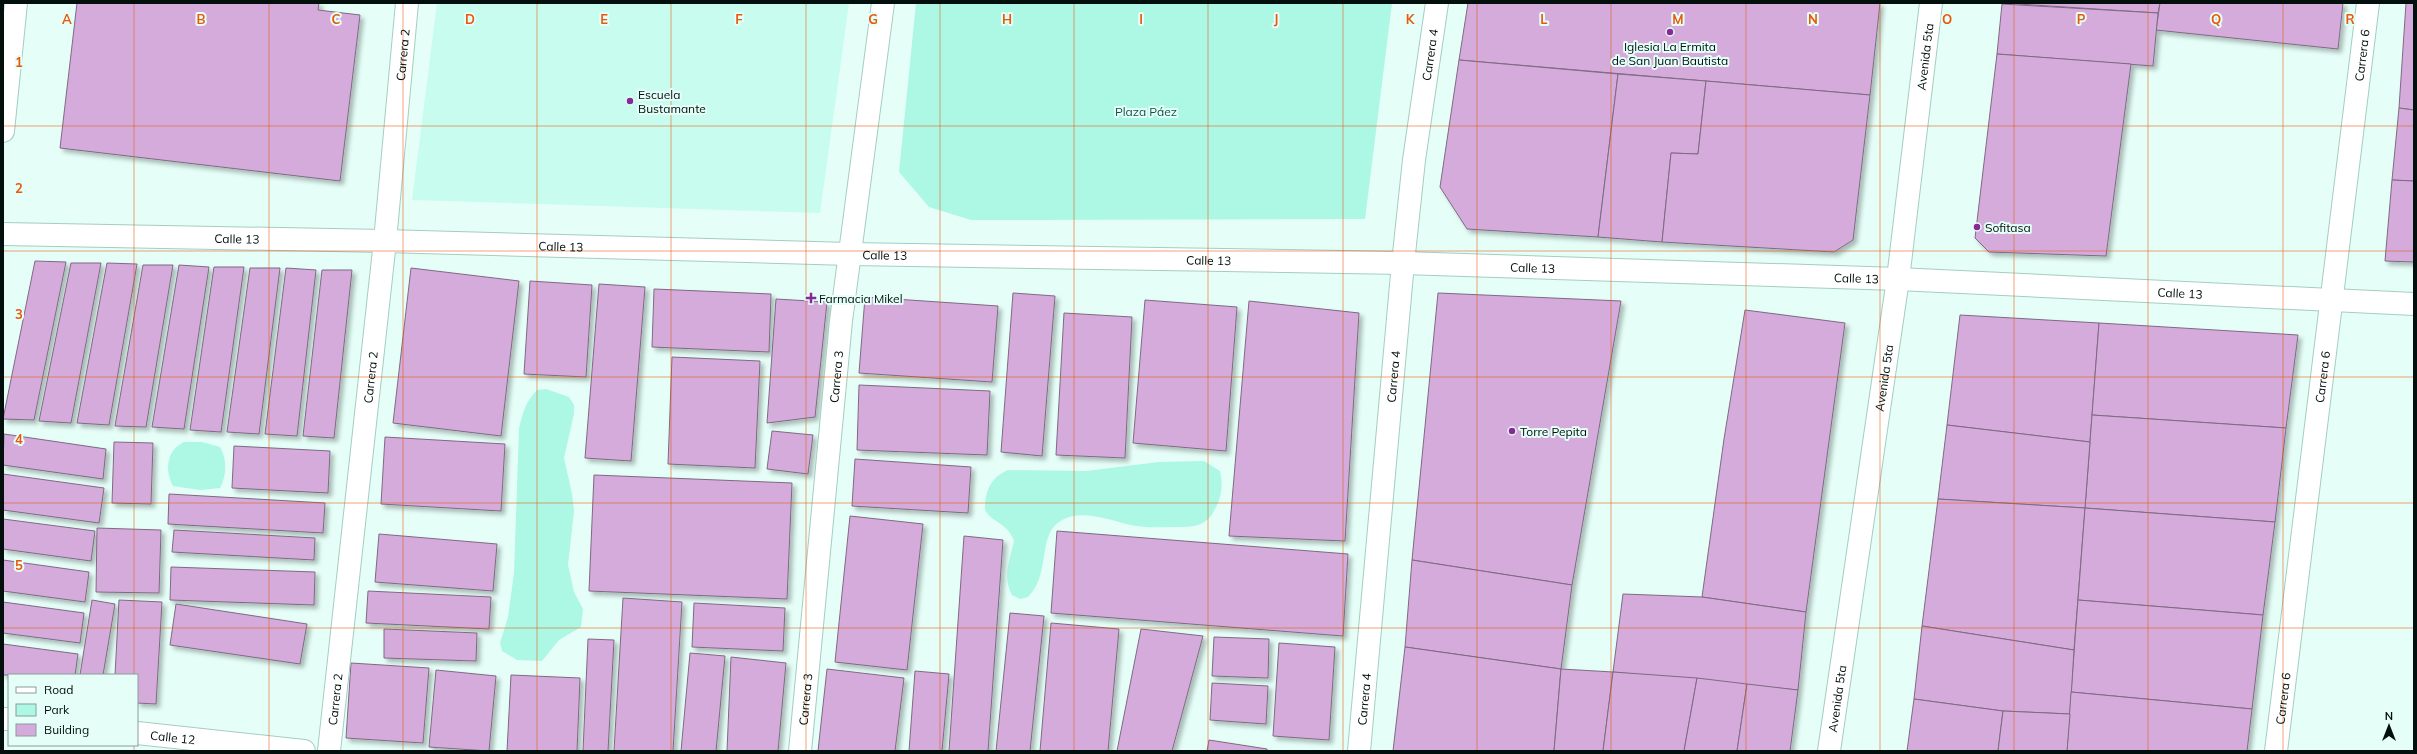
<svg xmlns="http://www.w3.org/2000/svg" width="2417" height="754" font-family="Mulish,sans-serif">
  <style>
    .built { fill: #c8fcee }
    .green { fill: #adf7e5 }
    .building { fill: #d5abdc; stroke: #7f6a82; filter: url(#shadow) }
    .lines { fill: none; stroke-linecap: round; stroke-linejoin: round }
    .minor-casing { stroke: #a4cdc3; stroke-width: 24 }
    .tertiary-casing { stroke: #a4cdc3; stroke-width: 24 }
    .minor { stroke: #fff; stroke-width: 22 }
    .tertiary { stroke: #fff; stroke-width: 22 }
    .grid { fill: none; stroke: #e8590c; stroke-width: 1; stroke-opacity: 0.55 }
    .poi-dot { fill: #862b96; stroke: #e5fef7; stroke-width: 1.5 }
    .labels { text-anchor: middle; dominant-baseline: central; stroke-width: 4; stroke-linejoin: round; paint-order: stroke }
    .poi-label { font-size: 12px; fill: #020f0c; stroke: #e5fef7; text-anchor: start }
    .street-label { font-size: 12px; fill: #020f0c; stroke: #e5fef7 }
    .park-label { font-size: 12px; fill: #0e5145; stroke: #e5fef7 }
    .grid-label { font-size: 13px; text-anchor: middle; font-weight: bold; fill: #e8590c; stroke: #e5fef7; stroke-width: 4; stroke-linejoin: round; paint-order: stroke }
  </style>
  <defs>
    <filter id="shadow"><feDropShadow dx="3.5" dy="3.5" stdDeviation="2" flood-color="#0004"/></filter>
  </defs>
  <rect width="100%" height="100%" fill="#e5fef7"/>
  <polygon class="built" points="437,3 849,3 820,213 412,200"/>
  <g class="green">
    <polygon points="916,3 1392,3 1365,219 971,220 929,207 899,172"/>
    <path d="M546,389L569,397L574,405V414L564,458L572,494L574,511L568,565L574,592L583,609L581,627L559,640L542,661L517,660L502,651L500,643L508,617L514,573L519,429C522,414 526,401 537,390Z"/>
    <path d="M184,442H202L220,447C227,459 227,475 220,488L200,490L173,486C164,469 167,450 184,442Z"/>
    <path d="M1204,461L1220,471C1223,485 1222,496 1215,509C1206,527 1194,527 1175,527C1162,527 1149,528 1136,526C1113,522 1084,508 1062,520C1036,534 1052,573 1028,597L1020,599L1012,595C1002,577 1010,559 1014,541C1008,522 989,522 985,509C985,491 991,477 1008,470L1086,471L1159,462Z"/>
  </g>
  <g class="building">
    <polygon points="77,3 319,3 318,10 360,15 340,181 60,148"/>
    <polygon points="1468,3 1880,3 1870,95 1459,60"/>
    <polygon points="2002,3 2160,3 2158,13"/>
    <polygon points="2160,3 2343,3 2338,49 2156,30"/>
    <polygon points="2406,3 2414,3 2414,110 2399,108"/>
    <polygon points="2002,4 2158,13 2153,66 1997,54"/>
    <polygon points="1997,54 2131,64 2106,256 1989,252 1975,238"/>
    <polygon points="1459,60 1618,74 1598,237 1467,229 1440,187"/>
    <polygon points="1618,74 1706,81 1698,154 1671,153 1662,242 1598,237"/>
    <polygon points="1706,81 1870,95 1853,240 1834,252 1662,242 1671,153 1698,154"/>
    <polygon points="2399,108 2414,110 2414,181 2392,180"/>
    <polygon points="2392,180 2414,181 2414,262 2385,261"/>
    <polygon points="35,261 66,262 34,420 3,419"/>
    <polygon points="71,263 101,263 71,423 39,421"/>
    <polygon points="107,263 137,264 109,425 77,423"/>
    <polygon points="143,265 173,265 146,427 115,426"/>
    <polygon points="179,265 209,267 184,429 152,427"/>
    <polygon points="214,267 244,267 221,432 190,430"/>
    <polygon points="250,268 280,268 259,434 227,432"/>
    <polygon points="286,268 316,270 297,436 265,434"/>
    <polygon points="411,268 519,281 501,436 393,423"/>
    <polygon points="322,270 352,270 334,438 303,436"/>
    <polygon points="530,281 592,285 586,377 524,374"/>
    <polygon points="599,284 645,287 631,461 585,458"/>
    <polygon points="654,289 771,294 769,352 652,347"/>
    <polygon points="1013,293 1055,296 1042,456 1001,452"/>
    <polygon points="1438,293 1621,301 1572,585 1412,560"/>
    <polygon points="865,297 998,306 992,382 859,373"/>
    <polygon points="776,299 827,302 815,417 767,423"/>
    <polygon points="1145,300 1237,307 1226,451 1133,443"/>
    <polygon points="1249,301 1359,313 1345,541 1229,536"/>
    <polygon points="1745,310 1845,323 1806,612 1702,597 1724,439"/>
    <polygon points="1064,313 1132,317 1125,458 1056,455"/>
    <polygon points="1960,315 2099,323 2090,442 1947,425"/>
    <polygon points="2099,323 2298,335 2286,428 2092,415"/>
    <polygon points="672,357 760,361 755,468 668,464"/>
    <polygon points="859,385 990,391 987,455 857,450"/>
    <polygon points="2092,415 2286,428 2275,522 2085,508"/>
    <polygon points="1947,425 2090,442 2085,508 1938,499"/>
    <polygon points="772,431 813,435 808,474 767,469"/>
    <polygon points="4,434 106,449 103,479 3,465"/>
    <polygon points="385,437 505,444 501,511 381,504"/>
    <polygon points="114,442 153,443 151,504 112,503"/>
    <polygon points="234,446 330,451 328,493 232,488"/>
    <polygon points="855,459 971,467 968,513 852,506"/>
    <polygon points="3,474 104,488 99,523 3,510"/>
    <polygon points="594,475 792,483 787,599 589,591"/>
    <polygon points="169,494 325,503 323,533 168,524"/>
    <polygon points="1938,499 2085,508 2074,650 1922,626"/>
    <polygon points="2085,508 2275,522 2263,615 2078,600"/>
    <polygon points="850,516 923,524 907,670 835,662"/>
    <polygon points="3,519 95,531 91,561 3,549"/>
    <polygon points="97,528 161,530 159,593 96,592"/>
    <polygon points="174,530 315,538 314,560 172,552"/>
    <polygon points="1057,531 1348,554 1343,636 1051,613"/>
    <polygon points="379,534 497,544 493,591 375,582"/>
    <polygon points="964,536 1003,540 988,751 949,751"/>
    <polygon points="3,560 89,572 85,602 3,591"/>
    <polygon points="1412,560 1572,585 1561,669 1405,647"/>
    <polygon points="171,567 315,572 314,605 170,600"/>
    <polygon points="368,591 491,597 489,629 366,623"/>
    <polygon points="1623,594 1702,597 1806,612 1798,690 1613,672"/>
    <polygon points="623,598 682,602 673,751 614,751"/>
    <polygon points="92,600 115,604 103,675 80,675"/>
    <polygon points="119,600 162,602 156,704 137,703 137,675 115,675"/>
    <polygon points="2078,600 2263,615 2252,709 2071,692"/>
    <polygon points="3,602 84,613 80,643 3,633"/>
    <polygon points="694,603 785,608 783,651 692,647"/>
    <polygon points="176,604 307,624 300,664 170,645"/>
    <polygon points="1010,613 1044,616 1030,751 996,751"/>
    <polygon points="1051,623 1119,629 1108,751 1040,751"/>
    <polygon points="1922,626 2074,650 2070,714 2003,711 1914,699"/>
    <polygon points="384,629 477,633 476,661 384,658"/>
    <polygon points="1141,629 1203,636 1172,751 1117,751"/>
    <polygon points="1214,637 1269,639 1268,678 1212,676"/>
    <polygon points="588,639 614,640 608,751 583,751"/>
    <polygon points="1279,643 1335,647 1329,740 1273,736"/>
    <polygon points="3,644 78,654 75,675 3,675"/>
    <polygon points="1405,647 1561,669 1554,751 1393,751"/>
    <polygon points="690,653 725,656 716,751 681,751"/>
    <polygon points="731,657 786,663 778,751 727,751"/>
    <polygon points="351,663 429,668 423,743 346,738"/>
    <polygon points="827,669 904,678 895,751 818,751"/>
    <polygon points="1561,669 1613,672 1603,751 1554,751"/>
    <polygon points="436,670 496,676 489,751 429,747"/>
    <polygon points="915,671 949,674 942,751 909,751"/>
    <polygon points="1613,672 1697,678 1684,751 1603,751"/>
    <polygon points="511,675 580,678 577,751 507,751"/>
    <polygon points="1697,678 1747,684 1737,751 1684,751"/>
    <polygon points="1212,683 1268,686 1266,724 1210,720"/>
    <polygon points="1747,684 1798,690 1790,751 1737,751"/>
    <polygon points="2071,692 2252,709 2247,751 2067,751"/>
    <polygon points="1914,699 2003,711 1998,751 1907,751"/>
    <polygon points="2003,711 2070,714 2067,751 1998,751"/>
    <polygon points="1209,740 1267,749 1267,751 1207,751"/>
  </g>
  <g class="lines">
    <defs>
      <g id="minor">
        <polyline points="3,131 16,3"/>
        <path id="s1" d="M3,234L385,241L850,254L1403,263L1898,279L2414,304"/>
        <polyline points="3,719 9,719"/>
        <path id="s2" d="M137,733L304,751"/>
        <path id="s3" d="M329,751L385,241L407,3"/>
        <path id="s4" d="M800,751L841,321L883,3"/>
        <path id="s5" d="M1359,751L1403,263L1414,160L1437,3"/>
        <path id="s6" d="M2276,751L2368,3"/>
      </g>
      <g id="tertiary">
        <path id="s7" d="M1829,751L1898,279L1931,3"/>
      </g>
    </defs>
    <use href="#minor" class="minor-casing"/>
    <use href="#tertiary" class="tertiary-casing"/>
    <use href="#minor" class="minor"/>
    <use href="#tertiary" class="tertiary"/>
  </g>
  <path class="grid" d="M134,3V675M269,3V751M403,3V751M537,3V751M671,3V751M806,3V751M940,3V751M1074,3V751M1208,3V751M1343,3V751M1477,3V751M1611,3V751M1746,3V751M1880,3V751M2014,3V751M2148,3V751M2283,3V751M3,126H2414M3,251H2414M3,377H2414M3,503H2414M3,628H2414M134,745V751"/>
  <g class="poi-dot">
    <circle cx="1670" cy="32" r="4"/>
    <circle cx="630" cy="101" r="4"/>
    <circle cx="1977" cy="227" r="4"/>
    <path d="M809 292h4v4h4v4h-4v4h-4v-4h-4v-4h4z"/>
    <circle cx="1512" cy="431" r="4"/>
  </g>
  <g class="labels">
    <g class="poi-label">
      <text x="1670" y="46" text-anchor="middle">Iglesia La Ermita<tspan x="1670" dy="14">de San Juan Bautista</tspan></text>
      <text x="638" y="94">Escuela<tspan x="638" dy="14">Bustamante</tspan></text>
      <text x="1985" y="227">Sofitasa</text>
      <text x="819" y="298">Farmacia Mikel</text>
      <text x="1520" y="431">Torre Pepita</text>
    </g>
    <g class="street-label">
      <text stroke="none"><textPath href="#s3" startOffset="700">Carrera 2</textPath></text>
      <text stroke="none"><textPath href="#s5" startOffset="700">Carrera 4</textPath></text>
      <text stroke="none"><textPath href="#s6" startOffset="701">Carrera 6</textPath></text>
      <text stroke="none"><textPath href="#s7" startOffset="701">Avenida 5ta</textPath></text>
      <text stroke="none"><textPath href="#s1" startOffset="234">Calle 13</textPath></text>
      <text stroke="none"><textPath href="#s1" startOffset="558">Calle 13</textPath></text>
      <text stroke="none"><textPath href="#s1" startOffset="882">Calle 13</textPath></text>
      <text stroke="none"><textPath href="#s1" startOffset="1206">Calle 13</textPath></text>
      <text stroke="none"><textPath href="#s1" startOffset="1530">Calle 13</textPath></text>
      <text stroke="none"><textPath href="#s1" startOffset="1854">Calle 13</textPath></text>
      <text stroke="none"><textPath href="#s1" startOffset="2178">Calle 13</textPath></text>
      <text stroke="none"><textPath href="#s4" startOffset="376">Carrera 3</textPath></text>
      <text stroke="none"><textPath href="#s5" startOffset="376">Carrera 4</textPath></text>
      <text stroke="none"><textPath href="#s3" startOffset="376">Carrera 2</textPath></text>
      <text stroke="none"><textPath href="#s7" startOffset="377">Avenida 5ta</textPath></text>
      <text stroke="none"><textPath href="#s6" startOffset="377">Carrera 6</textPath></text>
      <text stroke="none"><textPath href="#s7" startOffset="53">Avenida 5ta</textPath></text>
      <text stroke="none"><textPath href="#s3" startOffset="52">Carrera 2</textPath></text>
      <text stroke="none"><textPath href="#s4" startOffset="52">Carrera 3</textPath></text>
      <text stroke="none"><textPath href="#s5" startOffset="52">Carrera 4</textPath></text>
      <text stroke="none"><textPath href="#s6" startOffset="53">Carrera 6</textPath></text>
      <text stroke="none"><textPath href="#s2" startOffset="36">Calle 12</textPath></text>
    </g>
    <g class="park-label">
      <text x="1146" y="111">Plaza Páez</text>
    </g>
  </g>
  <g class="grid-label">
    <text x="67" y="24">A</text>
    <text x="201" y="24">B</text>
    <text x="336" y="24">C</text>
    <text x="470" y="24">D</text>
    <text x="604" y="24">E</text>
    <text x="739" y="24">F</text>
    <text x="873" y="24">G</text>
    <text x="1007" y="24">H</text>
    <text x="1141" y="24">I</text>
    <text x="1276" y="24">J</text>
    <text x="1410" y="24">K</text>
    <text x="1544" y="24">L</text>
    <text x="1678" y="24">M</text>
    <text x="1813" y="24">N</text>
    <text x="1947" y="24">O</text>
    <text x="2081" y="24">P</text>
    <text x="2216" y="24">Q</text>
    <text x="2350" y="24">R</text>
    <text x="19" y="67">1</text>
    <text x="19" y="193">2</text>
    <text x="19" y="319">3</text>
    <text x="19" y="444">4</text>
    <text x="19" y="570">5</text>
  </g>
  <rect width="2417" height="754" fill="none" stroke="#020f0c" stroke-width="8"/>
  <rect x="8" y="674" width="130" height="72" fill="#e5fef7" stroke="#8a9e99"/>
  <rect x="16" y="687" width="20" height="6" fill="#ffffff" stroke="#8a9e99"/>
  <text x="44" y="694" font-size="12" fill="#020f0c">Road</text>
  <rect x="16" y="704" width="20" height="12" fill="#adf7e5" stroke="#8a9e99"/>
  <text x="44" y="714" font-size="12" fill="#020f0c">Park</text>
  <rect x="16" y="724" width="20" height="12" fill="#d5abdc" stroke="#8a9e99"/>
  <text x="44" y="734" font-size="12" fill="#020f0c">Building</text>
  <g transform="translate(2389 726)" stroke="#e5fef7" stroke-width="3" paint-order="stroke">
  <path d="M0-3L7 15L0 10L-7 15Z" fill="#020f0c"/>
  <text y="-6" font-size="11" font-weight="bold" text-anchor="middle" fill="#020f0c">N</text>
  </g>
</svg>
